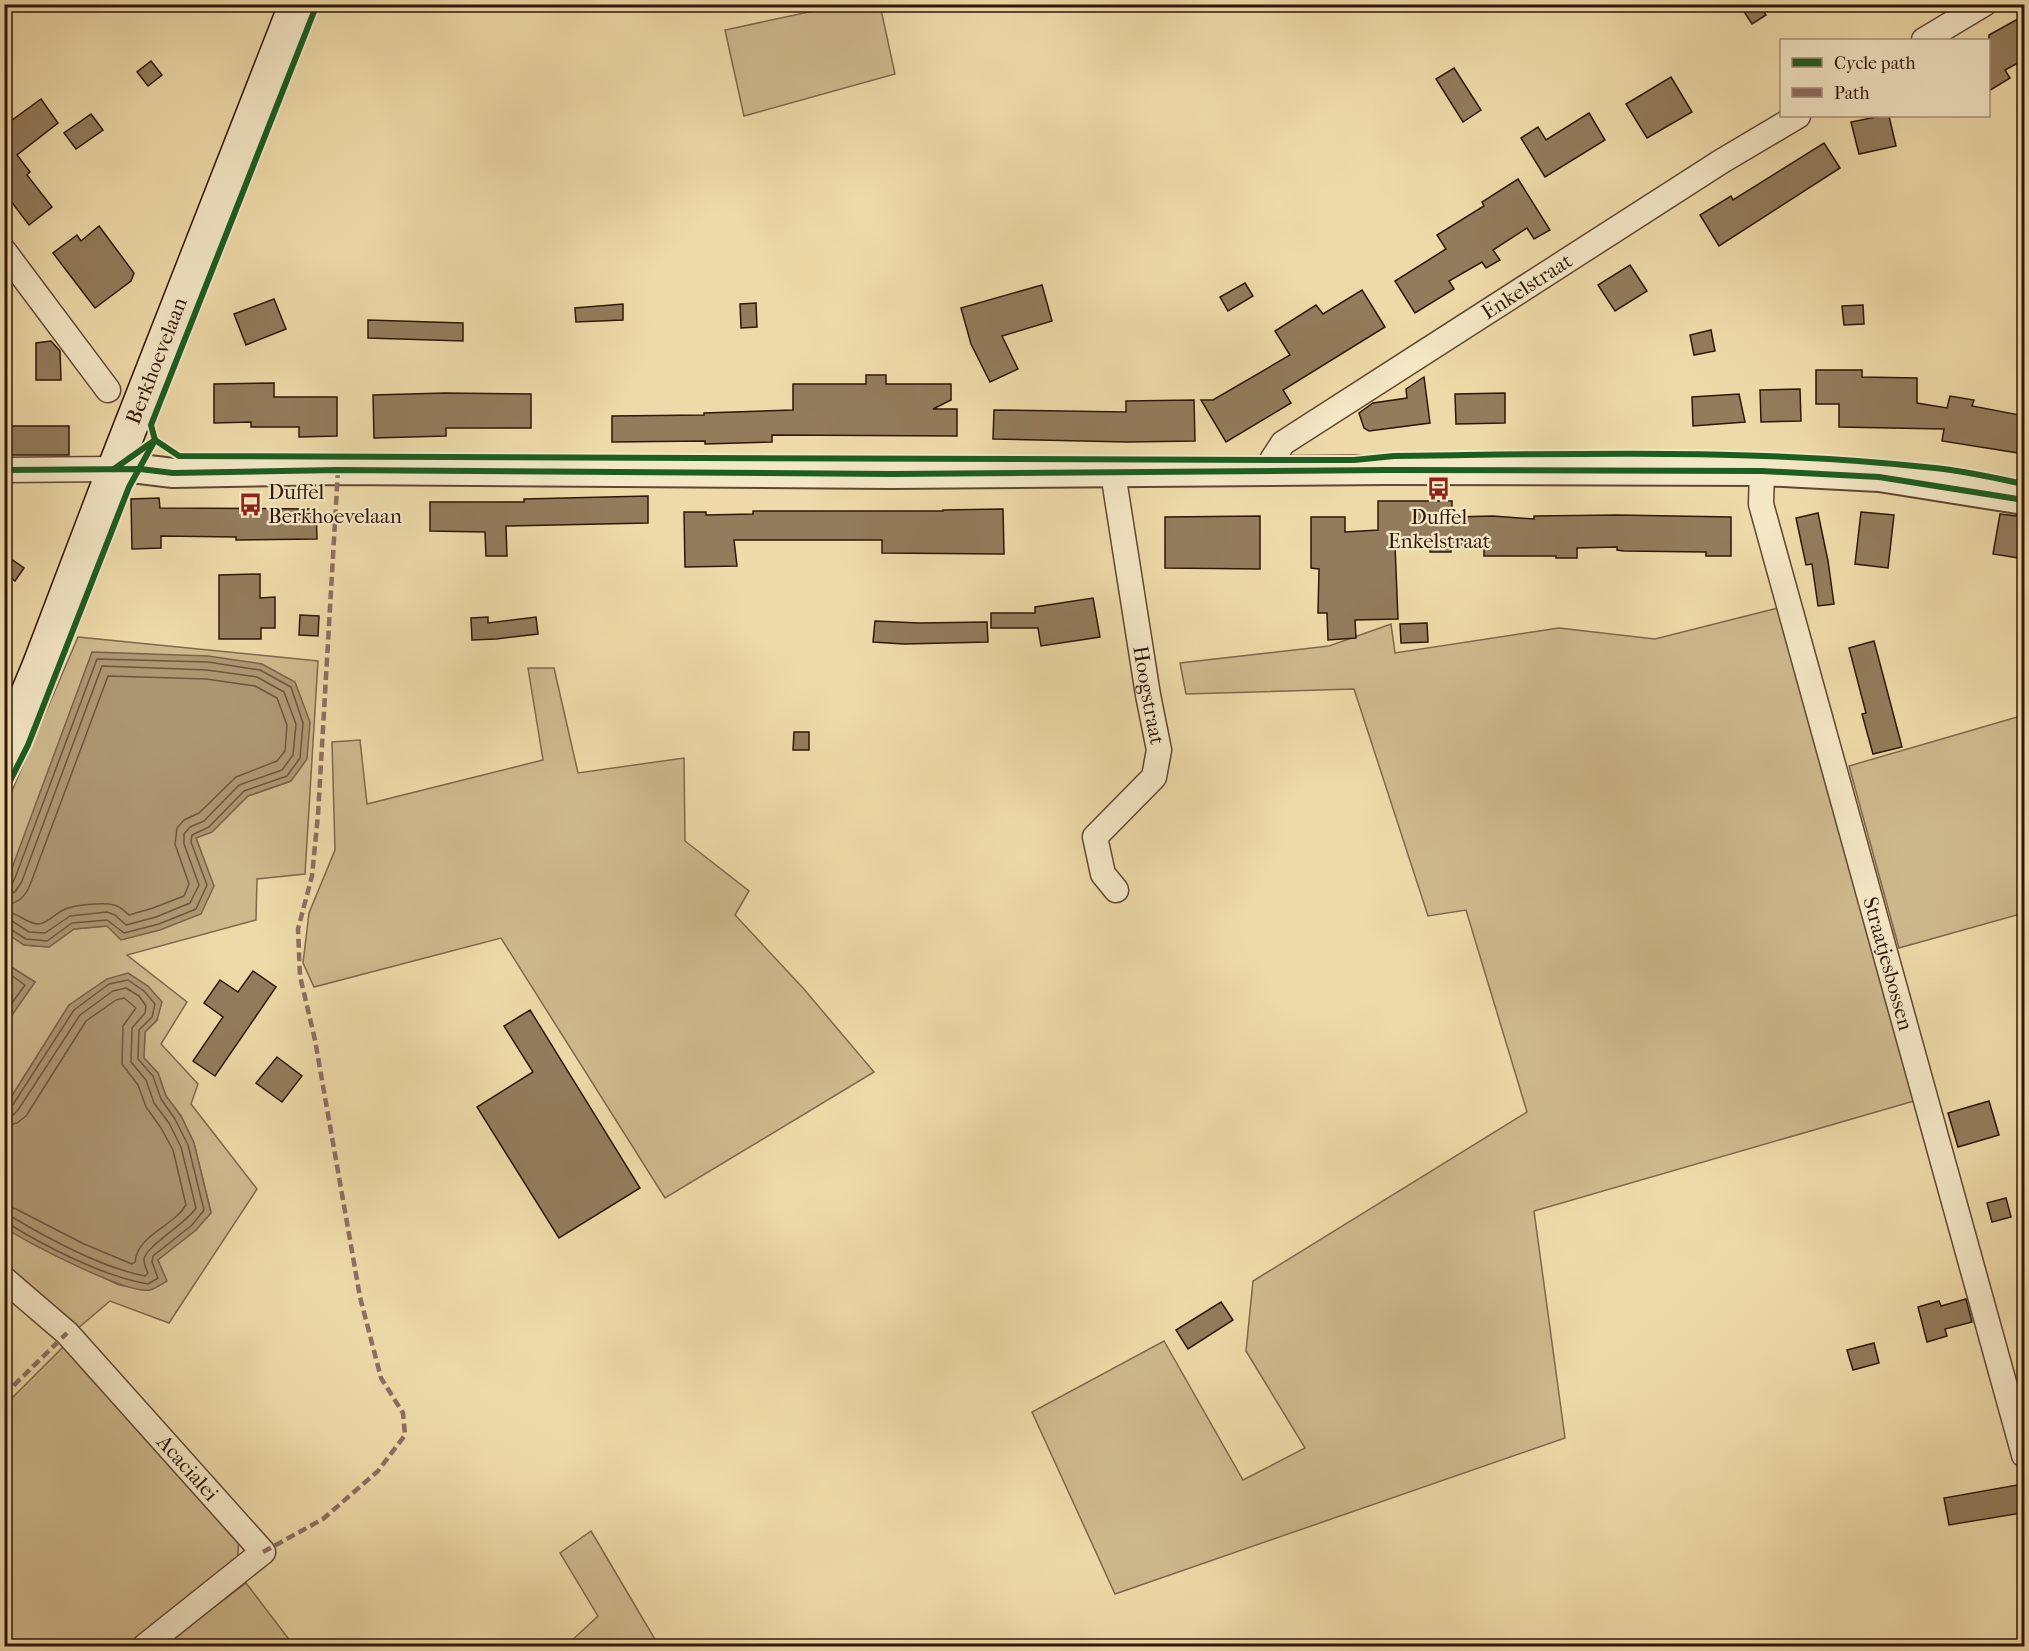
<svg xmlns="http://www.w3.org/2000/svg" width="2029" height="1651" font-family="'IM FELL French Canon',serif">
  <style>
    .green { fill: #ceb98d; stroke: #7f684b; stroke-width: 1.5 }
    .water { fill: #ad9772; stroke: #7b6348; stroke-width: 1.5 }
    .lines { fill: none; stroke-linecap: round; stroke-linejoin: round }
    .shore { stroke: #6e563e; stroke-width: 1.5 }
    .building { fill: #937c5c; stroke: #301609; stroke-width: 1.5 }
    .minor-casing { stroke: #604731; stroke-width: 27 }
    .tertiary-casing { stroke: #604731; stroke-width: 32 }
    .secondary-casing { stroke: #301609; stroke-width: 36 }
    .minor { stroke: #f4e7c6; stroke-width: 24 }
    .tertiary { stroke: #f4e7c6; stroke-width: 28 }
    .secondary { stroke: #f4e7c6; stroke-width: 33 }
    .quiet { stroke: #8d6e63; stroke-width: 4.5; stroke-dasharray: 9 4.5; stroke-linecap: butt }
    .cycleway-casing { stroke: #f4e7c6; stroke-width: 10 }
    .cycleway { stroke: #1b5e20; stroke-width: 6 }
    .labels { text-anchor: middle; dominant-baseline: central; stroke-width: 4.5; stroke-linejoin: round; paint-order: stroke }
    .street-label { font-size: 21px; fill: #301609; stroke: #f4e7c6 }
    .poi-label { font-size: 21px; fill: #301609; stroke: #f4e7c6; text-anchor: start }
  </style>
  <rect width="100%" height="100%" fill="#eedaa8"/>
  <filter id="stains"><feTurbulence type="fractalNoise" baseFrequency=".00333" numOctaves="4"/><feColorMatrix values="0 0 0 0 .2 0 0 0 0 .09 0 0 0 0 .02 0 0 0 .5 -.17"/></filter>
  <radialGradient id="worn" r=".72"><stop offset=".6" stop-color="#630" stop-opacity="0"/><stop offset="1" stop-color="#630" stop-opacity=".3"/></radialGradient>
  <g class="green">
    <polygon points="846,4 880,5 895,74 744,116 725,30"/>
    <polygon points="1778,608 1914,1101 1534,1211 1565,1438 1115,1594 1032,1412 1164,1341 1243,1480 1305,1448 1246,1351 1253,1281 1527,1112 1466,910 1428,916 1354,689 1186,694 1180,663 1329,646 1391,624 1395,653 1559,628 1655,639"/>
    <polygon points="78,637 318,661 305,874 257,879 256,920 127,955 187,1002 161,1044 198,1084 191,1104 257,1189 169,1323 110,1301 77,1329 5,1264 5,1228 75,1264 119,1285 149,1290 157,1260 196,1230 211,1212 194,1143 181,1116 166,1096 158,1073 144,1058 145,1032 157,1020 69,1005 5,1107 5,1025 35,982 5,963 5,932 24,945 49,947 74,929 107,926 213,885 196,838 248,796 291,781 10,876 5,887 5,807"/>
    <polygon points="528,668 554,668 578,773 684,758 685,841 749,891 735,915 803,988 874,1072 665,1198 501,938 314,987 303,963 309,913 335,850 332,742 360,740 367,804 543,760"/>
    <polygon points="2024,715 2024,913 1899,948 1849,766"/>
    <polygon points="65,1345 239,1536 237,1569 138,1646 5,1646 5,1405"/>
    <polygon points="591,1531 659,1646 571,1646 569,1643 598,1616 560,1553"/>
    <polygon points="246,1583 294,1646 163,1646"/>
  </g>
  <g class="water">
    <polygon points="92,652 208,656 262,664 295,682 310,722 307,759 291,781 248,796 212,832 196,838 214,886 201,914 160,930 121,940 107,926 74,929 49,947 24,945 5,932 5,887"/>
    <polygon points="5,963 35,982 5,1025"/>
    <path d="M128,973L148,986L162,1002L157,1020L145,1032L144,1058L158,1073L166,1096L181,1116L194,1143L211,1213L196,1230L158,1260L167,1281C162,1284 156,1288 150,1290C128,1295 26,1242 5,1228V1107L69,1005L107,979Z"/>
  </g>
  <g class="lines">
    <g class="shore">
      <polyline points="4,888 11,886 15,878 97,659 208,662 260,670 291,687 303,723 300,758 287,776 244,791 209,827 192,835 191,842 207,885 196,909 159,924 124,933 107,920 72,923 47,941 26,939 10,929 4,928"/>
      <polyline points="4,895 15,892 22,881 102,666 207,670 257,677 284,692 296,724 293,755 282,770 239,785 204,821 190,827 184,834 184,844 199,885 190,903 156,917 126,925 115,915 107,912 70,916 45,933 29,932 12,921 4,920"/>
      <path d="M4,904C18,904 25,897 30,885L108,676L206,679L255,686L277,698L287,725L285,751L277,761L236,777L199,813L184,820L177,828L175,844L189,884L184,896L153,908L129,915C124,911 120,906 114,905C104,902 72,905 63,910C55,914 48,923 39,924C26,924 18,912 4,911"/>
      <polyline points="4,970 25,985 4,1014"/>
      <path d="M4,1109L12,1106L74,1010L109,984L128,980L144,991L155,1004L152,1017L139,1030L138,1059L153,1076L161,1099L175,1119L188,1145L204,1210L192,1225L153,1256L152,1262L158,1278L148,1284C105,1277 46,1247 9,1224L4,1223"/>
      <path d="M4,1117L13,1115L18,1110L80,1015L113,991L126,988L139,996L146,1006L145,1013L132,1028L131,1062L146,1080L154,1103L169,1123L181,1147L196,1208C187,1223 146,1246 144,1259C144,1264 146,1269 148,1273L145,1276C103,1268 49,1239 12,1217L4,1216"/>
      <path d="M4,1126L17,1123L26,1116L86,1021L116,1000L124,998L136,1008L123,1026L122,1064L138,1085L146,1107L161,1128L173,1150L186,1205C173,1227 138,1234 135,1262L132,1264L84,1244L16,1209L4,1206"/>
    </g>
  </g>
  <g class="building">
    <polygon points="1739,4 1759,4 1766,15 1752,24"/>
    <polygon points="2025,15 2025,59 2005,70 2010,78 1989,91 1989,35"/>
    <polygon points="151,61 162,75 148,86 137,72"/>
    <polygon points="1454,68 1481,110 1463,122 1436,79"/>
    <polygon points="1671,77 1692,112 1647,138 1626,104"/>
    <polygon points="41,99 58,123 17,155 30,172 27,175 52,207 29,225 4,192 4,126"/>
    <polygon points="1589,113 1605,140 1545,177 1521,138 1538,127 1546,140"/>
    <polygon points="91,114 103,130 76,149 64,133"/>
    <polygon points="1881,116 1889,116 1896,146 1859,154 1851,122"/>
    <polygon points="1824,143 1840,168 1719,246 1700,215 1731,196 1733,200"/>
    <polygon points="1518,179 1550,230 1534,239 1527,228 1493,250 1500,260 1486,268 1482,262 1449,281 1454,289 1415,313 1395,281 1446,249 1437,235 1484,206 1482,202"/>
    <polygon points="99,226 134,273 131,281 95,308 53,253 77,235 81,241"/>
    <polygon points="1630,265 1647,291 1615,311 1598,285"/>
    <polygon points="1245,283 1253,296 1228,311 1220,297"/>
    <polygon points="1042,285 1052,321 1002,336 1018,369 990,382 971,344 961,308"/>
    <polygon points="1362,290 1385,327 1283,390 1291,403 1226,442 1201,400 1213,400 1290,355 1275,331 1316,305 1323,314"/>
    <polygon points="274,299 286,329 246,345 234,314"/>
    <polygon points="756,303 757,327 741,328 740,304"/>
    <polygon points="623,304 623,320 576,322 575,308"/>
    <polygon points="1863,305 1864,324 1844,325 1842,306"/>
    <polygon points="368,320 463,323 463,341 368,338"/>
    <polygon points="1711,330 1715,351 1694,355 1690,335"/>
    <polygon points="51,341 60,351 61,380 36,380 36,343"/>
    <polygon points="1816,370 1862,370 1862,377 1917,378 1917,403 1947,408 1950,396 1974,400 1972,406 2025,416 2025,454 1942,441 1944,429 1839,427 1839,404 1816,404"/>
    <polygon points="866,375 886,375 886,384 951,384 951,400 933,409 957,409 957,436 772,435 772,442 705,444 705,441 612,442 612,416 704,415 704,413 793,410 793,384 866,384"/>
    <polygon points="1424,377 1430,423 1369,431 1364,428 1359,413 1373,403 1407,398 1406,389"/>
    <polygon points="274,383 274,397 337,397 337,436 299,437 299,427 251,427 251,422 214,423 214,384"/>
    <polygon points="1800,389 1801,421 1761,422 1760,390"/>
    <polygon points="445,393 531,394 531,428 446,428 446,436 374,438 373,395"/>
    <polygon points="1505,393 1505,423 1456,424 1455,394"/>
    <polygon points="1739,394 1745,422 1693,426 1692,397"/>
    <polygon points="1194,400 1195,441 1127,442 993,439 994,410 1126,412 1126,401"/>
    <rect x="7" y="426" width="62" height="29"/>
    <polygon points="648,496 648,523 506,526 507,556 486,556 485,532 430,531 430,502 524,502 524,499"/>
    <polygon points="159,498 160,508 316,509 317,539 236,540 236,537 161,536 161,548 132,549 131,499"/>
    <polygon points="1378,501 1452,501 1452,517 1493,516 1534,519 1534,516 1617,515 1731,517 1731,556 1706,556 1706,552 1624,551 1617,550 1617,547 1577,548 1577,558 1556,558 1556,556 1484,556 1484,546 1451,547 1451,552 1430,552 1430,545 1395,546 1398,619 1355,620 1356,638 1328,640 1327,613 1318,613 1319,569 1311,568 1311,517 1345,517 1345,532 1378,530"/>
    <polygon points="1003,509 1004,554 882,553 882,540 734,540 737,566 685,567 684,512 706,512 706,515 753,514 753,511 943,511 943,510"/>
    <polygon points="1861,512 1894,515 1888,568 1855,564"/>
    <polygon points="1818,513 1828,561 1834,604 1818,606 1812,564 1806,565 1796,518"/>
    <polygon points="2000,514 2025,517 2025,559 1993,554"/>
    <polygon points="1260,516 1260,569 1165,568 1165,517"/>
    <polygon points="4,554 24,568 15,581 4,574"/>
    <polygon points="260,574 260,598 275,597 275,628 261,628 261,639 219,639 219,575"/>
    <polygon points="1093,598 1100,637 1041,646 1038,628 991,628 991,613 1035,613 1035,607"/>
    <polygon points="300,615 319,616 318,636 299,635"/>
    <polygon points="488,617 488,623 536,617 538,634 496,639 472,640 471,618"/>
    <polygon points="875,621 919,623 987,622 988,642 904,644 873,642"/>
    <polygon points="1427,623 1428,642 1401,643 1400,624"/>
    <polygon points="1874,641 1902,747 1873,754 1862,714 1866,713 1849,648"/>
    <polygon points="794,732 809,732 809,750 793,750"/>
    <polygon points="253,971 276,987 215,1076 193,1061 223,1017 204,1003 220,980 238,992"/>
    <polygon points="530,1010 640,1188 559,1238 477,1107 533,1072 504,1026"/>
    <polygon points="277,1057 302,1076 282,1102 256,1083"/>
    <polygon points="1989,1101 1999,1135 1958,1147 1948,1113"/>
    <polygon points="2006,1198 2011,1217 1992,1222 1987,1203"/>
    <polygon points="1966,1299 1972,1322 1945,1329 1947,1336 1927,1342 1918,1307 1939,1301 1941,1306"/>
    <polygon points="1221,1302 1233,1320 1188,1349 1176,1330"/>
    <polygon points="1874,1343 1879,1363 1853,1370 1847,1350"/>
    <polygon points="2017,1485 2022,1513 1949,1525 1944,1498"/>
  </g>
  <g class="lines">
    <defs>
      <g id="minor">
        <polyline points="1924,40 1984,4"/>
        <polyline points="4,251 108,390"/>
        <polyline points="4,470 114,469"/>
        <path id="s1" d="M1271,471L1272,460L1283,443L1722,161L1798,116"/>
        <path id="s2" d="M1762,471L1761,504L2024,1455"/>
        <path id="s3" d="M1113,473L1148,695L1159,750L1154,777L1095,837L1103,874L1116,890"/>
        <path id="s4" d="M4,1279L67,1333L263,1552L145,1646"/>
      </g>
      <polyline id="tertiary" points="114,469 140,469 173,473 338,470 892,474 1386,470 1762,471 1879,477 2024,500"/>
      <g id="secondary">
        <path id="s5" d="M4,750L39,666L114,469L296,4"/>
      </g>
    </defs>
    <use href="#minor" class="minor-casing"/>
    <use href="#tertiary" class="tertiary-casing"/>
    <use href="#secondary" class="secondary-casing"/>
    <use href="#minor" class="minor"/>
    <use href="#tertiary" class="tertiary"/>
    <use href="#secondary" class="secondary"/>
    <g class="quiet">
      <polyline points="4,1395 67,1333"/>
      <polyline points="263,1552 323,1519 378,1471 405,1435 403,1413 381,1378 360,1297 315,1040 300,976 298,929 312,876 318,815 338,470"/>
    </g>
    <defs>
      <g id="cycleway">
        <path d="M114,469L155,440L179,456L1272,460H1354L1394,456C1574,454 1755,448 1935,468C1965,471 1995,478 2024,484"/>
        <polyline points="4,470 140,469 173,473 338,470 892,474 1386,470 1762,471 1879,477 2024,500"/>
        <polyline points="4,793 28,745 129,487 155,440 151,425 317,4"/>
      </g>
    </defs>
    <use href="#cycleway" class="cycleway-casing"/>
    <use href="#cycleway" class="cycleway"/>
  </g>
  <defs>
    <symbol id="bus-bare" viewBox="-9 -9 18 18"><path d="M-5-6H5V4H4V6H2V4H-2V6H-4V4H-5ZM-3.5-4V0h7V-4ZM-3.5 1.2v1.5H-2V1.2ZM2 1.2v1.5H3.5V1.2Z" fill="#8f2418" stroke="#f4e7c6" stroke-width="2.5" paint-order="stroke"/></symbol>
  </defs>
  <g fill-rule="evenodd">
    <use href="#bus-bare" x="1422" y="472" width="33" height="33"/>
    <use href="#bus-bare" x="234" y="488" width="33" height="33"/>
  </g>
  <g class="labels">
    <g class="street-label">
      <text stroke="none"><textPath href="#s1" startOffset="321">Enkelstraat</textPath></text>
      <text stroke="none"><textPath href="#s5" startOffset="418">Berkhoevelaan</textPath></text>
      <text stroke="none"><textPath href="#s3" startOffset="225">Hoogstraat</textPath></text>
      <text stroke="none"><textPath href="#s2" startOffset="510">Straatjesbossen</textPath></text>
      <text stroke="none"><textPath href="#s4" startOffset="264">Acacialei</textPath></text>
    </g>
    <g class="poi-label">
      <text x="268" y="492">Duffel<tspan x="268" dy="24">Berkhoevelaan</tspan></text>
      <text x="1439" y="517" text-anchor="middle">Duffel<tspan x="1439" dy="24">Enkelstraat</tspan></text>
    </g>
  </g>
  <rect width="2029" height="1651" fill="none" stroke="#eedaa8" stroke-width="24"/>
  <rect x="6" y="6" width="2017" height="1639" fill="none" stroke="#301609" stroke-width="3"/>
  <rect x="12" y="12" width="2005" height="1627" fill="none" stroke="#301609" stroke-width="1.5"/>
  <rect x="1780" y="39" width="210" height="78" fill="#f4e7c6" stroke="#a6937a" stroke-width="1.5"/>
  <rect x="1792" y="58" width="30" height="9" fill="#1b5e20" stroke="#a6937a" stroke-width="1.5"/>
  <text x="1834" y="69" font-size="18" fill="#301609">Cycle path</text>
  <rect x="1792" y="88" width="30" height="9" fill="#8d6e63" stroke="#a6937a" stroke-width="1.5"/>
  <text x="1834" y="99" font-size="18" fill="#301609">Path</text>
  <rect width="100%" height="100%" filter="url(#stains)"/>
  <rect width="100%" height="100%" fill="url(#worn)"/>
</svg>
